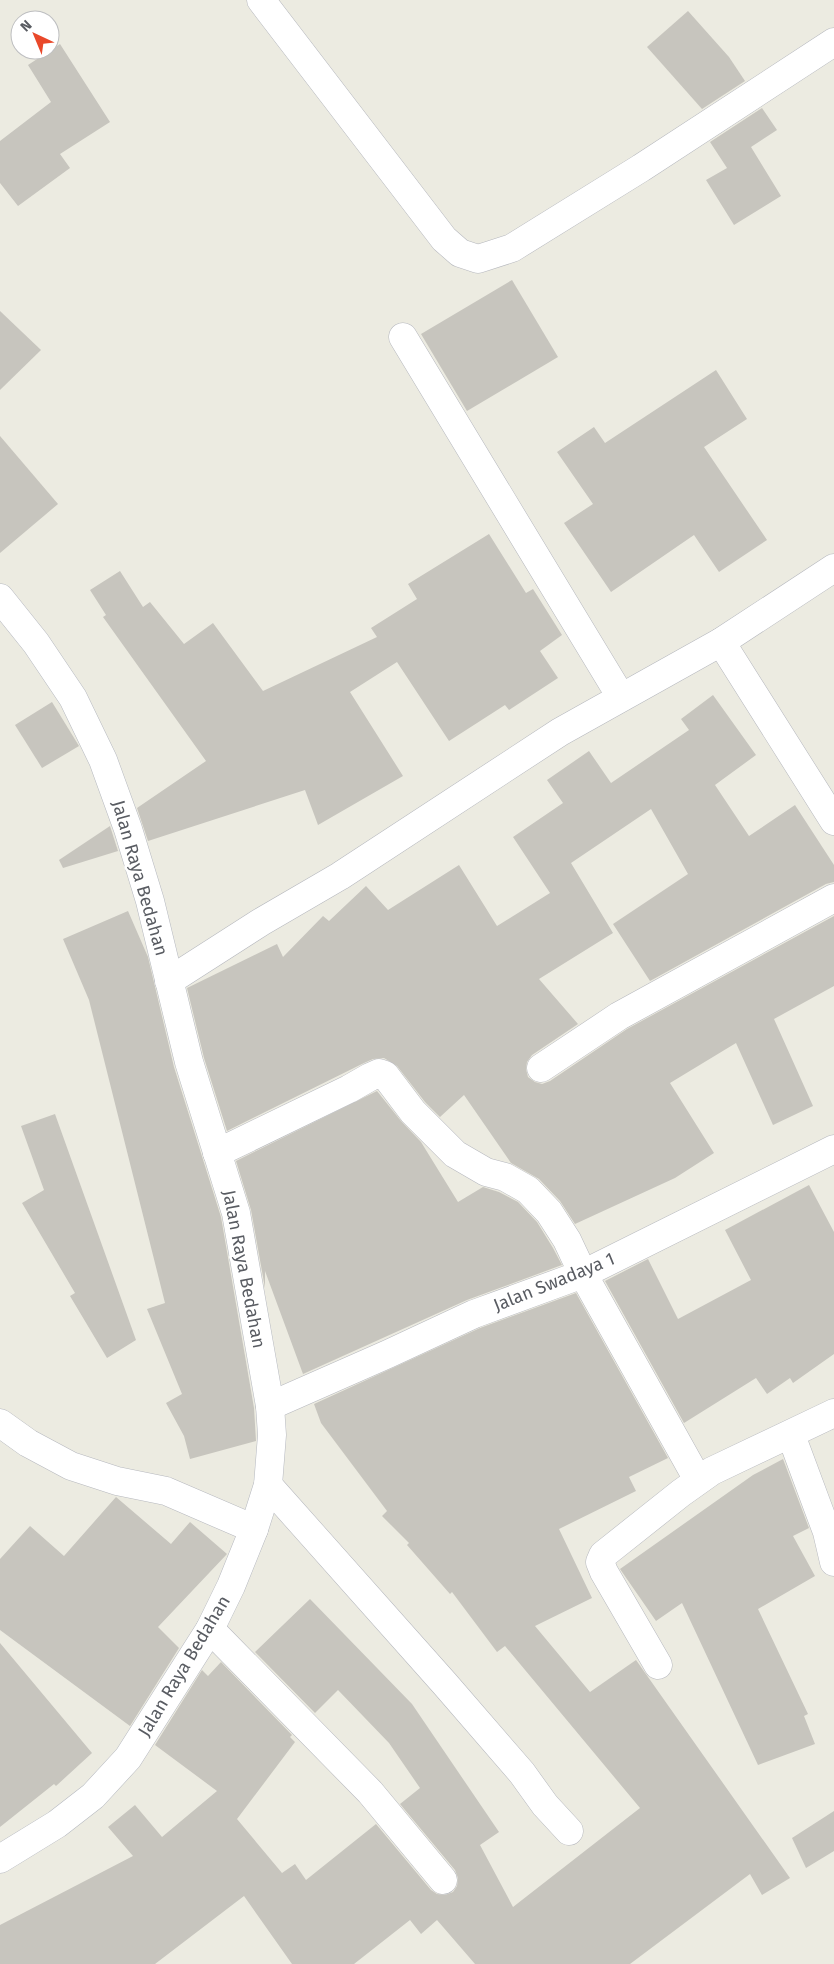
<svg xmlns="http://www.w3.org/2000/svg" width="834" height="1964" font-family="'Fira Sans',sans-serif">
  <style>
    .building { fill: #c7c5be }
    .lines { fill: none; stroke-linecap: round; stroke-linejoin: round }
    .street-casing { stroke: #b6b8be; stroke-width: 29 }
    .secondary-casing { stroke: #b6b9c0; stroke-width: 29 }
    .street { stroke: #fff; stroke-width: 28 }
    .secondary { stroke: #fff; stroke-width: 28 }
    .labels { text-anchor: middle; dominant-baseline: central; stroke-width: 5; stroke-linejoin: round; paint-order: stroke }
    .street-label { font-size: 18px; fill: #595c62; stroke: #fff }
  </style>
  <rect width="100%" height="100%" fill="#ecebe1"/>
  <g class="building">
    <polygon points="688,11 729,57 745,81 702,109 647,47"/>
    <polygon points="60,44 110,122 60,154 70,168 18,206 0,183 0,141 51,102 28,65"/>
    <polygon points="762,108 777,130 751,147 781,196 734,225 706,180 727,168 710,142"/>
    <polygon points="512,280 558,357 467,411 421,334"/>
    <polygon points="0,311 41,350 0,390"/>
    <polygon points="716,370 747,419 704,447 767,540 719,572 694,535 611,592 564,523 593,504 557,452 594,427 605,443"/>
    <polygon points="0,436 58,504 0,553"/>
    <polygon points="489,534 526,593 533,589 562,635 540,651 558,678 509,710 505,705 449,741 397,662 350,692 403,776 318,825 305,790 148,841 137,808 206,761 103,617 106,615 90,590 120,571 143,607 150,602 184,644 213,623 263,691 377,637 371,628 417,599 408,584"/>
    <polygon points="713,695 756,755 715,785 749,836 795,805 834,865 834,882 826,884 650,981 613,924 688,874 651,809 571,863 613,933 539,979 578,1024 532,1055 527,1062 526,1069 528,1077 535,1082 542,1084 550,1081 627,1029 834,916 834,986 774,1019 813,1106 773,1125 736,1043 670,1083 714,1153 675,1178 575,1224 560,1201 539,1179 511,1163 464,1095 440,1117 425,1102 397,1066 384,1058 373,1059 364,1063 227,1131 204,1058 187,988 277,944 283,957 323,916 329,921 366,886 388,910 459,865 497,926 550,893 513,837 563,803 547,780 589,751 611,783 689,730 681,719"/>
    <polygon points="52,702 79,746 42,768 15,725"/>
    <polygon points="110,826 118,851 63,868 59,860"/>
    <polygon points="128,911 148,957 174,1067 221,1217 254,1408 256,1441 190,1459 184,1436 166,1403 182,1394 147,1309 165,1303 89,1000 63,939"/>
    <polygon points="377,1091 401,1121 421,1142 458,1202 483,1187 499,1192 518,1202 537,1222 553,1248 562,1265 467,1300 303,1374 265,1271 265,1288 251,1210 236,1161"/>
    <polygon points="55,1114 136,1340 107,1358 70,1296 75,1293 22,1203 44,1190 21,1126"/>
    <polygon points="809,1185 834,1232 834,1354 793,1383 790,1378 767,1394 756,1378 684,1423 605,1281 648,1259 678,1319 751,1280 725,1230"/>
    <polygon points="576,1293 668,1458 629,1477 636,1491 559,1529 592,1598 535,1626 590,1692 636,1660 790,1878 762,1895 750,1874 630,1964 475,1964 437,1920 421,1934 410,1920 354,1964 292,1964 244,1896 155,1964 0,1964 0,1925 133,1856 108,1827 135,1805 162,1837 217,1791 155,1745 202,1670 208,1676 221,1662 292,1735 290,1737 295,1742 237,1819 282,1873 295,1864 306,1880 376,1824 431,1890 437,1894 445,1895 453,1892 457,1886 458,1878 455,1870 400,1804 420,1788 389,1743 338,1690 315,1713 255,1652 310,1599 412,1704 499,1832 480,1845 513,1907 640,1808 505,1646 497,1652 452,1592 450,1594 407,1545 409,1543 382,1516 387,1511 321,1423 314,1404 480,1328"/>
    <polygon points="783,1459 809,1528 793,1536 815,1576 758,1609 808,1714 804,1716 815,1744 758,1765 682,1603 656,1621 620,1569 753,1475"/>
    <polygon points="116,1497 171,1544 190,1522 227,1554 158,1627 179,1648 130,1726 0,1630 0,1559 30,1526 64,1556"/>
    <polygon points="0,1643 92,1753 56,1786 54,1784 0,1827"/>
    <polygon points="834,1811 834,1851 806,1868 792,1838"/>
  </g>
  <g class="lines">
    <defs>
      <g id="street">
        <polyline points="261,0 444,239 460,253 478,259 512,248 641,168 834,42"/>
        <polyline points="403,337 621,697"/>
        <polyline points="721,642 834,821"/>
        <polyline points="169,981 261,922 340,876 560,732 721,642 834,568"/>
        <polyline points="541,1068 619,1016 834,898"/>
        <polyline points="217,1153 349,1089 370,1077 379,1073 385,1075 413,1112 455,1154 486,1172 505,1177 528,1190 549,1212 567,1240 583,1274 698,1480"/>
        <polyline points="270,1406 388,1354 474,1314 583,1274 834,1149"/>
        <polyline points="0,1423 28,1443 71,1466 117,1481 166,1491 254,1529"/>
        <polyline points="791,1435 827,1532 834,1562"/>
        <polyline points="268,1485 445,1684 522,1773 545,1805 569,1831"/>
        <polyline points="210,1629 370,1792 443,1880"/>
        <polyline points="658,1665 604,1572 600,1562 603,1555 681,1493 712,1471 834,1413"/>
      </g>
      <polyline id="secondary" points="0,598 36,643 73,698 103,760 128,829 150,901 189,1062 236,1213 270,1406 272,1435 268,1485 254,1529 231,1586 210,1629 128,1758 93,1796 57,1824 0,1859"/>
    </defs>
    <use href="#street" class="street-casing"/>
    <use href="#secondary" class="secondary-casing"/>
    <use href="#street" class="street"/>
    <use href="#secondary" class="secondary"/>
  </g>
  <g class="labels">
    <g class="street-label">
      <text transform="translate(140 878) rotate(74)">Jalan Raya Bedahan</text>
      <text transform="translate(244 1269) rotate(79)">Jalan Raya Bedahan</text>
      <text transform="translate(554 1282) rotate(-22)">Jalan Swadaya 1</text>
      <text transform="translate(184 1666) rotate(-59)">Jalan Raya Bedahan</text>
    </g>
  </g>
  <g transform="translate(35 35) rotate(316)"><circle r="24" fill="#ffffff" stroke="#bdbec0"/>
  <path d="M0-4L9 19L0 12L-9 19Z" fill="#e9482a"/>
  <text y="-8" font-size="14" font-weight="bold" text-anchor="middle" fill="#595c62">N</text>
  </g>
</svg>
